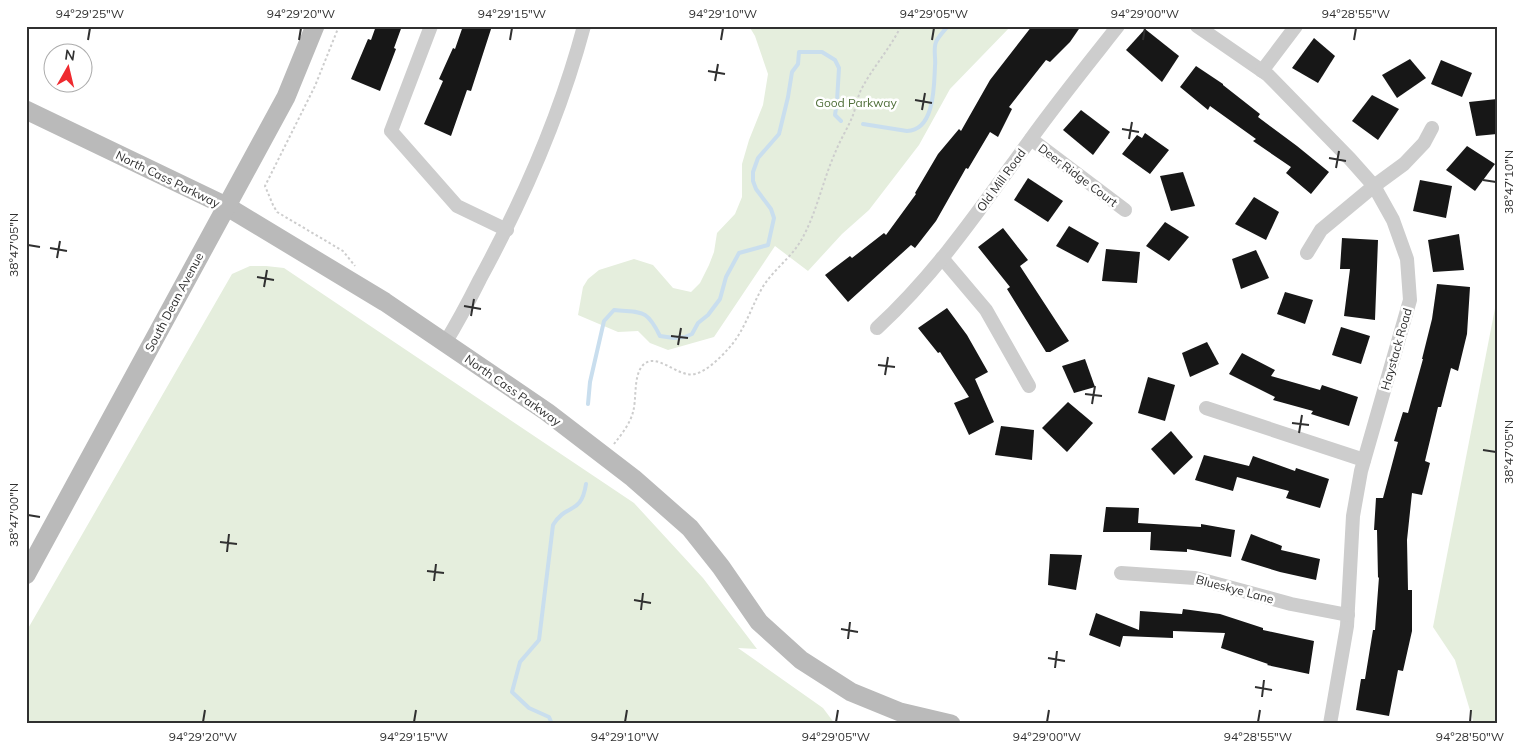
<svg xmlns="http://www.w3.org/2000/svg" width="1523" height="750" font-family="Mulish,sans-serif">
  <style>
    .green { fill: #e5eedd }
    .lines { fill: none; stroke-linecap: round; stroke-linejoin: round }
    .stream { stroke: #c9deee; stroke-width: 4 }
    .building { fill: #171717 }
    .path { stroke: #cdcdcd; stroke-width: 2; stroke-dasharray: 2.5 2.5; stroke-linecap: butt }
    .street { stroke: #cdcdcd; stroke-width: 14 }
    .secondary { stroke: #bababa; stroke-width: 19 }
    .ticks { fill: none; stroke: #303030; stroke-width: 2 }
    .labels { text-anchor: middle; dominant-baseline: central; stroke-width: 5; stroke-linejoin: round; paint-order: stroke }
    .park-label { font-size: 12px; fill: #506f3a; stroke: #fff }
    .street-label { font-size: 12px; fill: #303030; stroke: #fff }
    .neatline { fill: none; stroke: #303030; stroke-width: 2 }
    .ticks-label { font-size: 12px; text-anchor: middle; fill: #303030 }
  </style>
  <rect width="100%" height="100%" fill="#fff"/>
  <g class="green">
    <polygon points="749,26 1011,26 950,89 919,145 869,210 842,234 808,271 775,246 714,337 668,350 650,343 638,331 618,332 578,315 583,287 588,279 599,270 634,259 653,265 673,288 691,292 700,283 709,265 714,252 717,233 735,214 742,197 742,164 749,140 763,105 768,74 755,36"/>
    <polygon points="250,266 266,266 284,268 634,503 703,578 757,649 738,648 823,708 835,724 26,723 26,632 232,274"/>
    <polygon points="1497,298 1497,724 1474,724 1455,660 1433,627"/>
  </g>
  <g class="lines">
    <g class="stream">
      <path d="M863,124L907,131C935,130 934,85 935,66C936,58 933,49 936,42C938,37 944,31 948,26"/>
      <path d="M588,404L590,382L604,321L614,310C642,313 646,308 660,336L674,338L685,337L692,334L698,323L708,315L720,299L726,277L739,253L768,245L774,218L771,209L756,189L753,181V172L758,158L779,134L788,97L792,72L798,64L799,52H822L835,60L839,68L837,101L835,115L841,121"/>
      <path d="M552,724L549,717L529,708L512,692L520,662L539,640L553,525C567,502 581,516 586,484"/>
    </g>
  </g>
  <g class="building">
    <polygon points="376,26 402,26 394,48 396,49 380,91 351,79 368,39 371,40"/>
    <polygon points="463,26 492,26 471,91 467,90 451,136 424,124 443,81 439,79 453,48 455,49"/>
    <polygon points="1032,26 1081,26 1070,42 1050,62 1046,60 1009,107 1012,109 998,137 990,132 968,169 966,168 936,221 915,248 911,245 848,302 825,275 850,256 852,258 884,233 886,235 916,194 915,193 938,154 959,129 961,131 990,80"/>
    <polygon points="1145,29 1179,56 1162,82 1126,50"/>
    <polygon points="1314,38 1335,56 1318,83 1292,68"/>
    <polygon points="1410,59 1426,78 1397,98 1382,75"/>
    <polygon points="1441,60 1472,73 1462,97 1431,84"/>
    <polygon points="1196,66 1223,84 1223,85 1260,114 1258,117 1297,146 1329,172 1311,194 1286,173 1291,167 1253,141 1256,139 1210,106 1208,110 1180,87"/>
    <polygon points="1372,95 1399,109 1378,140 1352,121"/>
    <polygon points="1497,99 1497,134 1476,136 1469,102"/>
    <polygon points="1081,110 1110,132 1093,155 1063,130"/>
    <polygon points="1145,133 1169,150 1150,174 1122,154 1137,135 1142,138"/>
    <polygon points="1467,146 1495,164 1475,191 1446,170"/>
    <polygon points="1183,172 1195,206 1171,211 1160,176"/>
    <polygon points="1028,178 1063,201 1048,222 1014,200"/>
    <polygon points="1420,180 1452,186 1446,218 1413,211"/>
    <polygon points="1254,197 1279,212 1266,240 1235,224"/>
    <polygon points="1165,222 1189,237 1169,261 1146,246"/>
    <polygon points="1069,226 1099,243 1088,263 1056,246"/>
    <polygon points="1003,228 1028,260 1020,266 1069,341 1050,352 1046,352 1007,289 1010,287 978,247"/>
    <polygon points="1459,234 1464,270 1433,272 1428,240"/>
    <polygon points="1342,238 1378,240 1375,320 1344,316 1350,269 1340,269"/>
    <polygon points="1106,249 1140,252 1137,283 1102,281"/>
    <polygon points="1256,250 1269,278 1241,289 1232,259"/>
    <polygon points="1437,284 1470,287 1467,334 1458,371 1451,368 1441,407 1438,407 1425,461 1430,463 1422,495 1412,493 1407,540 1408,590 1412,590 1412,631 1403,671 1398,670 1389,716 1356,710 1361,679 1365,679 1373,630 1375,630 1379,577 1378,578 1377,530 1374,530 1376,498 1383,498 1398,442 1394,441 1403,412 1408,413 1423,359 1422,359 1432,319"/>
    <polygon points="1285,292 1313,300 1305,324 1277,314"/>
    <polygon points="947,308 967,335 988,372 975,379 994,422 969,435 954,403 969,397 940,352 938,353 918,328"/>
    <polygon points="1341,327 1370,336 1361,364 1332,355"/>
    <polygon points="1207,342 1219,364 1190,377 1182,353"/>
    <polygon points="1242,353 1275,370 1271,376 1320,390 1322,385 1358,397 1349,426 1311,414 1313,411 1273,400 1275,397 1229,374"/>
    <polygon points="1085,359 1095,387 1074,393 1062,366"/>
    <polygon points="1148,377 1175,385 1165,421 1138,413"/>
    <polygon points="1068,402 1093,423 1067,452 1042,428"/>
    <polygon points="1001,426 1034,430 1032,460 995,455"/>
    <polygon points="1171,431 1193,457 1174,475 1151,449"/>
    <polygon points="1204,455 1249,466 1253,456 1295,471 1296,468 1329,479 1320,508 1286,498 1289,491 1237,477 1233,491 1195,480"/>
    <polygon points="1106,507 1139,508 1138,523 1201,527 1201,524 1235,530 1231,557 1187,549 1187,552 1150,550 1151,532 1103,532"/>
    <polygon points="1251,534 1282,546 1281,550 1320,559 1316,580 1280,572 1241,560"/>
    <polygon points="1050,554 1082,555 1076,590 1048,585"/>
    <polygon points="1183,609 1220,614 1263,628 1263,630 1314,641 1309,674 1267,665 1268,664 1221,648 1225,633 1173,631 1173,638 1123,636 1120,647 1089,635 1096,613 1139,630 1140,611 1182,614"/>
  </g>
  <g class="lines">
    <g class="path">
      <polyline points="339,26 315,86 265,186 273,205 277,212 343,251 355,266"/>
      <path d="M614,444C621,435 630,424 633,412C637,398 633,376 643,365C657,351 677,378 695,374C707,371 720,358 728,349C744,332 750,310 761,290C772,270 792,258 803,237C817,211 823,180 835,153C840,140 848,128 853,115C856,107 857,98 861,90C872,68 890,49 901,26"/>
    </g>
    <g class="street">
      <polyline points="431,26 391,131 457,206 507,230"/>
      <polyline points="1197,26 1268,75 1350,159 1374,186 1393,220 1407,259 1410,300 1361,471 1353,516 1347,626 1330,724"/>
      <polyline points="1262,71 1296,26"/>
      <polyline points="1031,139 1125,210"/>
      <polyline points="1307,253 1321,230 1374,186 1404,164 1424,143 1432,128"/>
      <polyline points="942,258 986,310 1029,386"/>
      <path d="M877,328C937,273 982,206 1030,140C1058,101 1088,64 1118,26"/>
      <path d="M445,343C458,322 469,301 480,279C524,198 560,116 584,26"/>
      <polyline points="1206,408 1364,460"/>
      <polyline points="1121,573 1195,578 1291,604 1348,615"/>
    </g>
    <g class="secondary">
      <polyline points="26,110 226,206 385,302 547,412 633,478 690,528 721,567 759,622 801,660 851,692 900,712 951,724"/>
      <polyline points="26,575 286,97 315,26"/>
    </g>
  </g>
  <path class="ticks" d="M88,40L90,28M299,40L301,28M510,40L512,28M721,40L723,28M932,40L934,28M1143,40L1145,28M1354,40L1356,28M708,71L725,74M715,81L718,64M915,100L932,103M922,110L925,93M1122,129L1139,132M1129,139L1132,122M1329,158L1346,161M1336,168L1339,151M1483,180L1496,182M28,245L40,247M50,248L67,251M57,258L60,241M257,277L274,280M264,287L267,270M464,306L481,309M471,316L474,299M671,336L688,338M678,345L681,328M878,365L895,367M885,375L888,357M1085,394L1102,396M1092,404L1095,386M1292,423L1309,425M1299,433L1302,415M1483,450L1496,452M28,515L40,517M220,542L237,544M227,552L229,534M427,571L444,573M434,581L436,564M634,600L651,603M641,610L643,593M841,629L858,632M848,639L850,622M1048,658L1065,661M1055,668L1057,651M1255,687L1272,690M1262,697L1264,680M203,722L205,710M414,722L416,710M625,722L627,710M836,722L838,710M1047,722L1049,710M1258,722L1260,710M1470,722L1471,710"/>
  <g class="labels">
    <g class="park-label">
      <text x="856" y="102">Good Parkway</text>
    </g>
    <g class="street-label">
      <text transform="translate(1078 175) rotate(37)">Deer Ridge Court</text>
      <text transform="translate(168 179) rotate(26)">North Cass Parkway</text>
      <text transform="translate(1001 180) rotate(-54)">Old Mill Road</text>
      <text transform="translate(174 302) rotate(-62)">South Dean Avenue</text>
      <text transform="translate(1396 349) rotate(-74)">Haystack Road</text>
      <text transform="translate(513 390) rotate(35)">North Cass Parkway</text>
      <text transform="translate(1235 589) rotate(15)">Blueskye Lane</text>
    </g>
  </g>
  <rect width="1523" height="750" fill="none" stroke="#ffffff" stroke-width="55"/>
  <g transform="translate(68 68) rotate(8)"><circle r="24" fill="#ffffff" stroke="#acacac"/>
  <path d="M0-4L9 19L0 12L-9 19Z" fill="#ef2a2f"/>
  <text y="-8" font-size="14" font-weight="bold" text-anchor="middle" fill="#303030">N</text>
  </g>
  <rect x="28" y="28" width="1468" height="694" class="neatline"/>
  <g class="ticks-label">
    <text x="90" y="18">94°29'25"W</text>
    <text x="301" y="18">94°29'20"W</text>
    <text x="512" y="18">94°29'15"W</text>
    <text x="723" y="18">94°29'10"W</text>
    <text x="934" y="18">94°29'05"W</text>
    <text x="1145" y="18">94°29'00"W</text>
    <text x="1356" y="18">94°28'55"W</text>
    <text transform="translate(1509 182) rotate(-90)" y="4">38°47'10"N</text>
    <text transform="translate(14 245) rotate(-90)" y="4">38°47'05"N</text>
    <text transform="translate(1509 452) rotate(-90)" y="4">38°47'05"N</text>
    <text transform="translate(14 515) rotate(-90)" y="4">38°47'00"N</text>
    <text x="203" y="741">94°29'20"W</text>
    <text x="414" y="741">94°29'15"W</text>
    <text x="625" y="741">94°29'10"W</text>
    <text x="836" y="741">94°29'05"W</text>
    <text x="1047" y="741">94°29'00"W</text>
    <text x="1258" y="741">94°28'55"W</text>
    <text x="1470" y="741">94°28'50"W</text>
  </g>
</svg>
